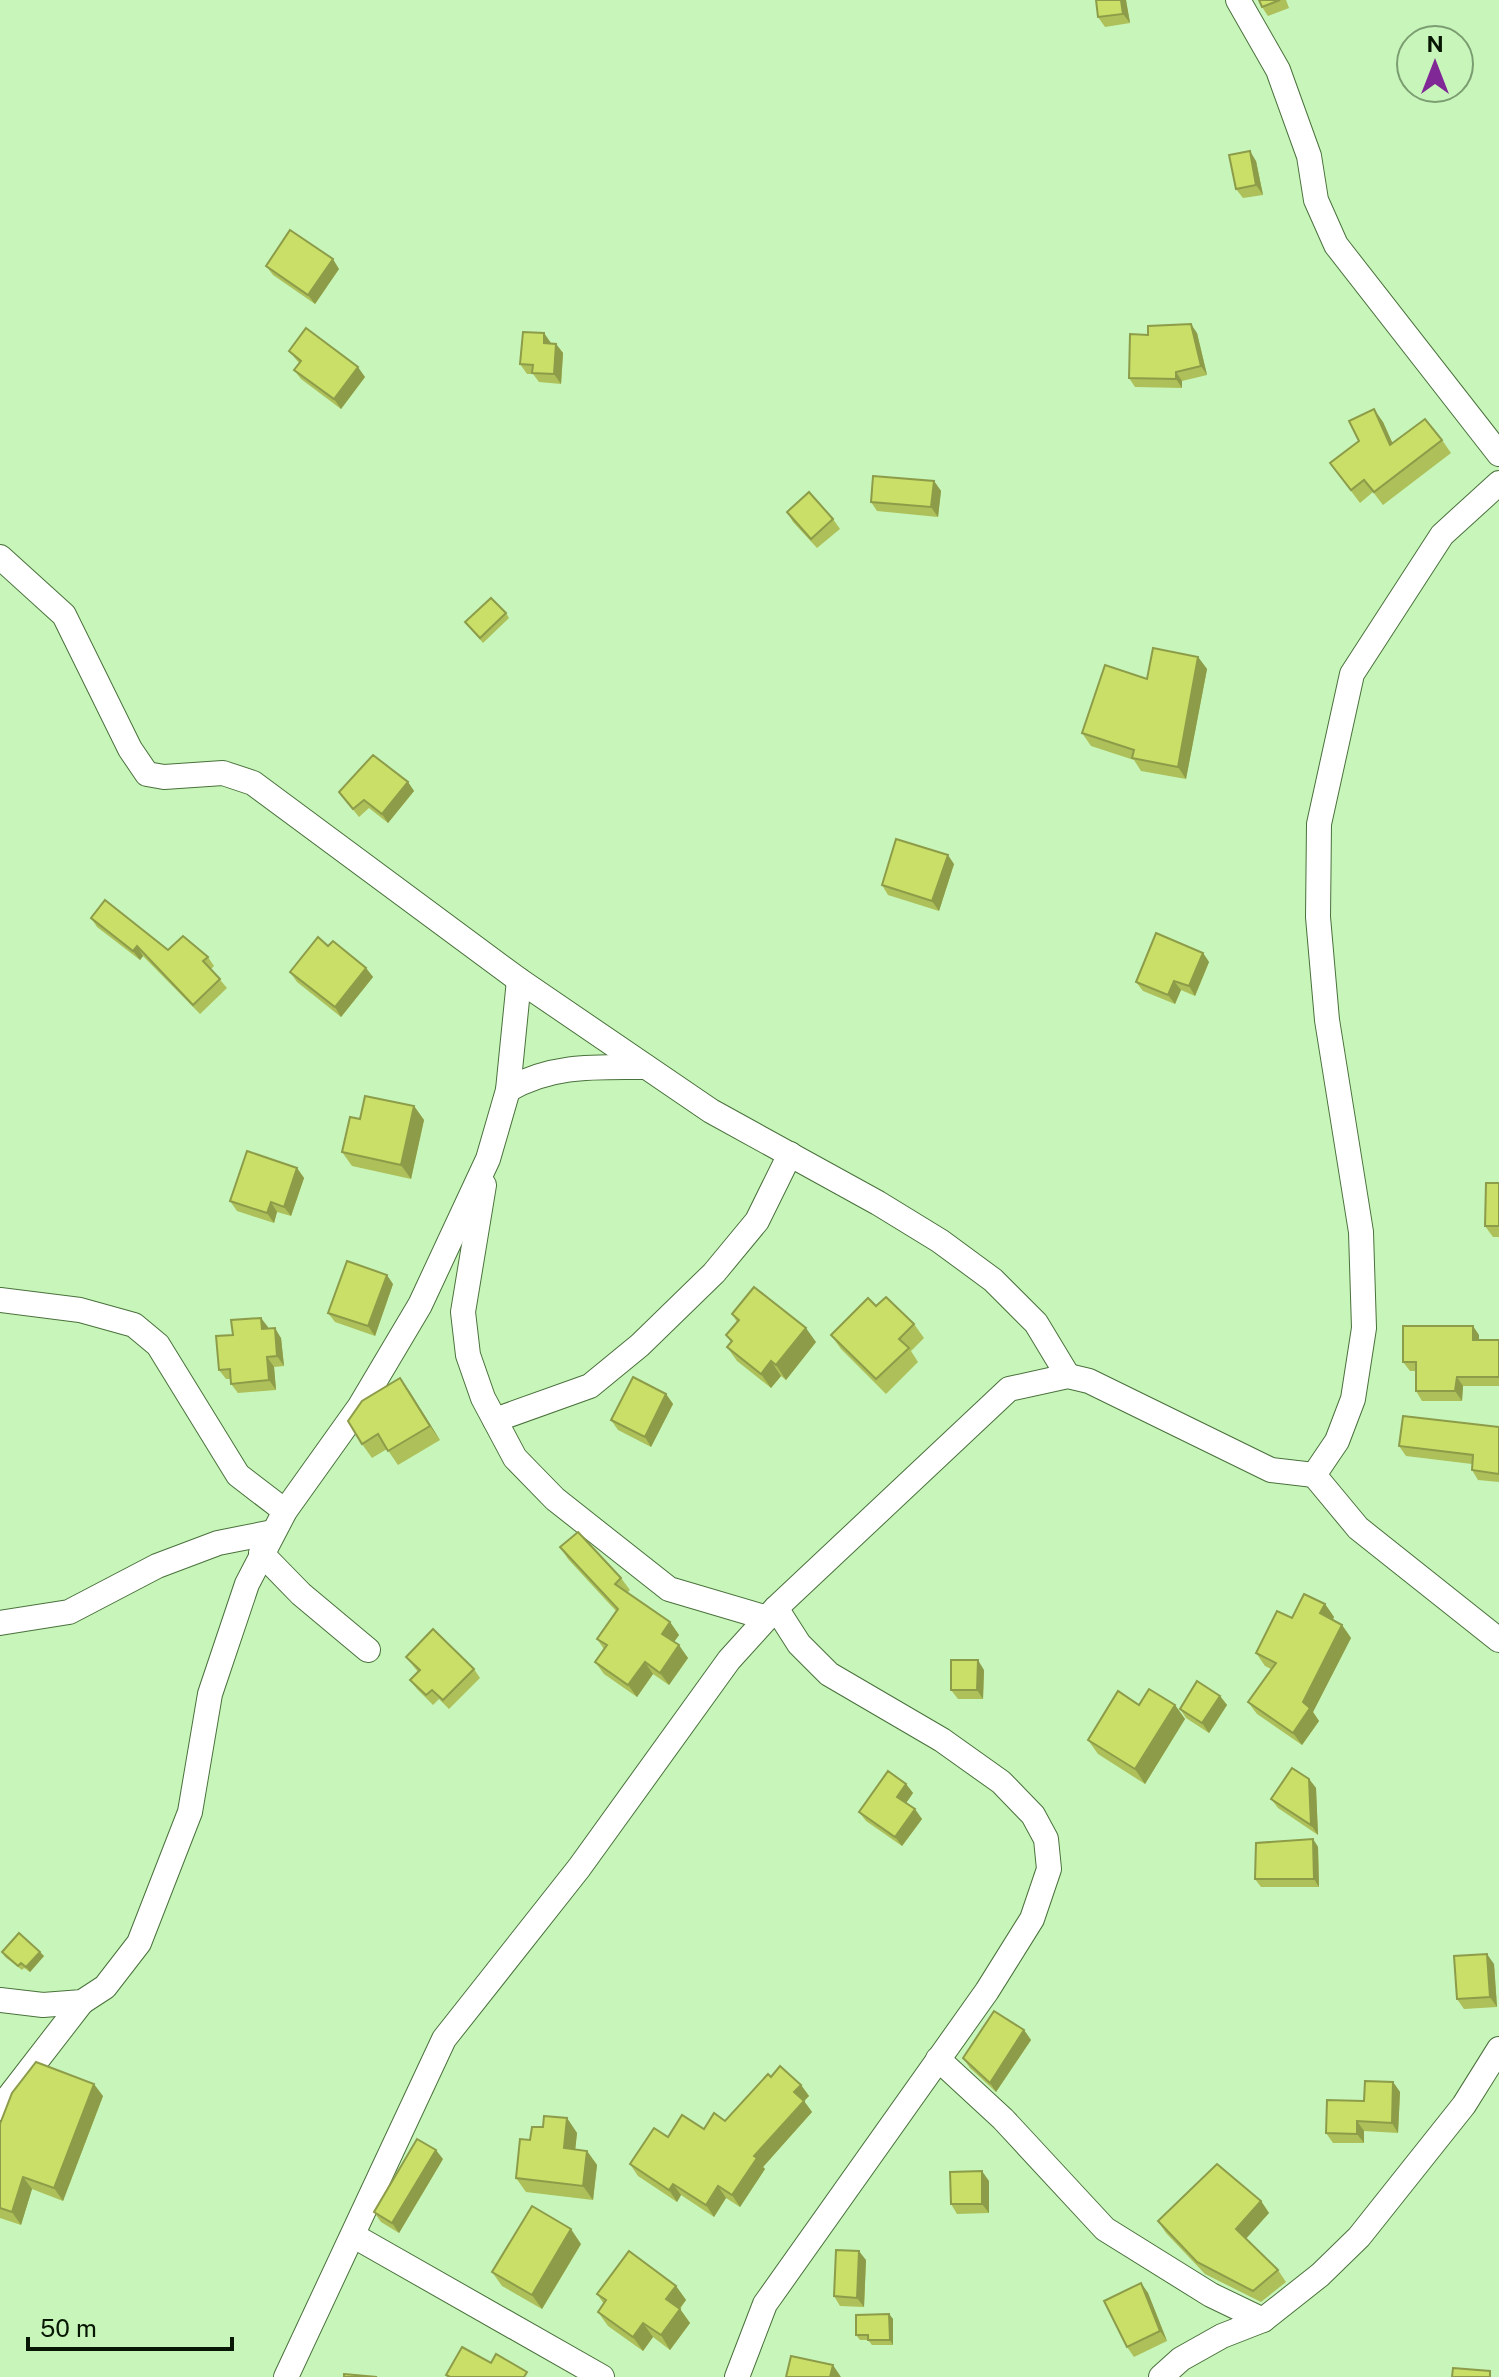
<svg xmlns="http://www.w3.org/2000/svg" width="1499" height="2377" font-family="'Public Sans',sans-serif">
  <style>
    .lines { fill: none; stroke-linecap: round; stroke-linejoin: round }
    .street-casing { stroke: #49713b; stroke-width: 26 }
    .street { stroke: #fff; stroke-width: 24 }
    .wall { fill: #adc059 }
    .shaded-wall { fill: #8d9c49 }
    .building { fill: #c9df68; stroke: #8d9c49; stroke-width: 2 }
  </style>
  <rect width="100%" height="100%" fill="#c8f6ba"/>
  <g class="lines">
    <defs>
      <g id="street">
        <polyline points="1238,0 1278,70 1309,156 1316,200 1336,245 1499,454"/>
        <polyline points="0,557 64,615 130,749 147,774 164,777 223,773 253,783 519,980 711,1111 878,1203 940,1241 993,1280 1036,1323 1068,1376"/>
        <path d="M508,1090C551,1064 597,1067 646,1067"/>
        <polyline points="484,1185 463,1312 468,1355 483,1398 515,1458 555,1499 669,1589 767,1618"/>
        <polyline points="0,1300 80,1310 134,1325 158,1345 238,1475 285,1511"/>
        <polyline points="495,1420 590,1386 640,1345 714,1273 757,1221 790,1154"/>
        <polyline points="1314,1475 1358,1528 1499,1640"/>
        <polyline points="261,1553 301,1594 368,1650"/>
        <polyline points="0,1623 69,1612 157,1566 218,1543 273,1532"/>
        <polyline points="0,2000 43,2005 82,2002 105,1987 139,1943 190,1812 210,1694 247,1584 285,1511 360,1406 420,1305 488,1159 508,1090 519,980"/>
        <polyline points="938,2059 1003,2119 1105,2229 1211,2295 1263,2320"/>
        <polyline points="0,2108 82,2002"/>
        <polyline points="354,2236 602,2377"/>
        <polyline points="286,2377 444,2039 579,1868 729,1660 776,1608 1009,1389 1068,1376 1089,1381 1271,1470 1314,1475 1337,1441 1353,1399 1364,1328 1361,1232 1327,1020 1318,917 1319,824 1352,674 1442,535 1499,483"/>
        <polyline points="737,2377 765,2304 987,1991 1032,1919 1049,1869 1046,1839 1033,1815 1001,1782 942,1740 829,1674 799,1644 776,1608"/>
        <polyline points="1161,2377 1181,2359 1222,2336 1263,2320 1320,2275 1359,2237 1464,2105 1499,2049"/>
      </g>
    </defs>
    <use href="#street" class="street-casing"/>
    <use href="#street" class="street"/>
  </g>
  <g class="wall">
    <polygon points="1096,0 1126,0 1130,23 1105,27 1098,17"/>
    <polygon points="1259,0 1286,0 1289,8 1268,16 1262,7"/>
    <polygon points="1256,161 1263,195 1243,198 1236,189"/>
    <polygon points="266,266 339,269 315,304 273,275"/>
    <polygon points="544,333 551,344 556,344 563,353 561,384 539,382 533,374 527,374 520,364"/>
    <polygon points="1197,333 1207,375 1182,381 1182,388 1135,387 1129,378 1148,335"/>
    <polygon points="289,351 365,377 341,409 301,379 294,370 299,363"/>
    <polygon points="1383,422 1393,444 1442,440 1451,453 1383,505 1373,492 1360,503 1330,463"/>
    <polygon points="934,481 941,491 938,517 877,511 871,502"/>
    <polygon points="787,512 833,519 840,529 817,548 793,522"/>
    <polygon points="506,613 509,618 483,643 465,622"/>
    <polygon points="1198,657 1207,669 1186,779 1141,771 1134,760 1091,746 1082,733 1147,679"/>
    <polygon points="408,782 414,791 388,823 369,808 359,817 339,792"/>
    <polygon points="954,864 939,911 888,895 882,885"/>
    <polygon points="91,918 168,950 208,957 214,966 211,969 227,988 200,1014 143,956 140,960 97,927"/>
    <polygon points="328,946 366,968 373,977 341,1017 297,982 290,972"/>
    <polygon points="1203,953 1209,962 1195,996 1181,990 1175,1004 1143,991 1136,982"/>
    <polygon points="414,1106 424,1120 411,1179 352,1166 342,1152"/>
    <polygon points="297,1168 304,1178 291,1216 277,1212 274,1223 237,1211 230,1201"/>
    <polygon points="1499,1183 1499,1237 1493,1237 1485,1226"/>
    <polygon points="393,1284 375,1336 335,1322 328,1313"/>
    <polygon points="876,1306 914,1324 924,1338 911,1351 918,1362 886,1394 841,1349 831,1335"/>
    <polygon points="732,1314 816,1342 786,1380 781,1376 771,1388 737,1361 727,1347 731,1342 726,1335 737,1322"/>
    <polygon points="261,1318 268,1329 281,1338 284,1366 274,1367 276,1390 238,1393 231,1384 231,1379 226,1379 219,1370 233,1335"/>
    <polygon points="1479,1335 1479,1340 1499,1340 1499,1386 1463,1386 1462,1401 1422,1401 1416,1391 1416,1371 1410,1371 1403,1362"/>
    <polygon points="400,1378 440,1440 398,1465 387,1449 372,1458 362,1444"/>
    <polygon points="666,1394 673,1404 651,1447 618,1430 611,1420"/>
    <polygon points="1499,1427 1499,1482 1478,1480 1472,1470 1472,1464 1406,1456 1399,1446"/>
    <polygon points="560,1547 621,1578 630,1590 627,1593 670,1622 679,1635 674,1642 688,1658 669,1685 653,1674 637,1697 604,1674 595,1662 604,1649 597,1639 616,1611 568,1559"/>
    <polygon points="1325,1604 1334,1617 1333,1620 1342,1625 1351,1638 1313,1712 1319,1721 1302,1745 1257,1714 1248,1702 1271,1669 1265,1666 1256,1653 1292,1618"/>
    <polygon points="406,1657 474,1669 480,1678 449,1709 439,1699 433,1705 417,1689 410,1680 418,1672"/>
    <polygon points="984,1670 983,1699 958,1699 951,1690"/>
    <polygon points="1220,1696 1227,1705 1209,1733 1186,1718 1180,1709"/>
    <polygon points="1139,1705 1175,1705 1185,1719 1145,1784 1098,1754 1088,1740"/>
    <polygon points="1309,1779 1316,1788 1318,1835 1278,1808 1271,1799"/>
    <polygon points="906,1784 913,1793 906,1803 922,1819 902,1846 866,1821 859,1812"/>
    <polygon points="1313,1839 1318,1847 1319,1887 1261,1887 1255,1879"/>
    <polygon points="2,1952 44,1956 30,1972 24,1968 22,1970 5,1957"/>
    <polygon points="1494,1964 1497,2007 1464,2009 1457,1999"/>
    <polygon points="1024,2030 1031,2040 996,2092 970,2068 963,2058"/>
    <polygon points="771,2077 801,2085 809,2096 804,2101 812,2112 763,2167 765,2169 740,2207 726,2198 714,2217 681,2195 677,2202 638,2176 630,2164 668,2137 704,2129 725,2121"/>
    <polygon points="1393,2082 1400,2092 1398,2133 1364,2131 1364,2143 1333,2143 1326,2133 1364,2101"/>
    <polygon points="103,2096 63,2201 32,2189 21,2225 0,2218 0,2124"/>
    <polygon points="567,2118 577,2133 575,2149 587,2151 597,2165 593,2200 526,2192 516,2178 530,2140 543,2127"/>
    <polygon points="443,2159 399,2233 381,2222 374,2212"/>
    <polygon points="989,2181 989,2213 957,2214 951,2204"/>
    <polygon points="1261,2201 1269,2213 1245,2239 1278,2270 1286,2282 1261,2302 1205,2274 1166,2233 1158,2221"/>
    <polygon points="581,2244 542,2309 502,2286 492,2272"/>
    <polygon points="866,2260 864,2307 840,2306 834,2296"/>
    <polygon points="1141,2283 1148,2293 1167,2341 1134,2357 1127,2347"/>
    <polygon points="676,2286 686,2300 680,2309 690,2323 670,2350 653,2337 643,2351 608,2326 598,2312 604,2304 597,2294"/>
    <polygon points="889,2314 893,2319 893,2345 872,2345 868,2340 860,2340 856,2335"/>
  </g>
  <g class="shaded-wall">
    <polygon points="1121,0 1126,0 1130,23 1123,14"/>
    <polygon points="1250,151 1256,161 1263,195 1256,185"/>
    <polygon points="333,259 339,269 315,304 308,295"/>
    <polygon points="1191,324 1197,333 1207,375 1201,366"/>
    <polygon points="544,333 551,343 551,353 544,343"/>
    <polygon points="556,344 563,353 561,384 554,374"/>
    <polygon points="358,367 365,377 341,409 334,399"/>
    <polygon points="1176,372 1182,381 1182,388 1176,379"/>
    <polygon points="1374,409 1383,422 1399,458 1390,445"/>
    <polygon points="934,481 941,491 938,517 931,507"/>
    <polygon points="1198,657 1207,669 1186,779 1178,767"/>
    <polygon points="408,782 414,791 388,823 382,814"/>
    <polygon points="948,855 954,864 939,911 932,901"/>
    <polygon points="137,946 143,956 140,960 133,951"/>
    <polygon points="1203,953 1209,962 1195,996 1189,986"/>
    <polygon points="366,968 373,977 341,1017 335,1007"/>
    <polygon points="1174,981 1181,990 1175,1004 1168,995"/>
    <polygon points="414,1106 424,1120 411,1179 401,1165"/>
    <polygon points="297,1168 304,1178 291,1216 284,1207"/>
    <polygon points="271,1202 277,1212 274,1223 267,1213"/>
    <polygon points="387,1275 393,1284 375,1336 368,1326"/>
    <polygon points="261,1318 268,1327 269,1339 262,1329"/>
    <polygon points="1473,1326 1479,1335 1479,1350 1473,1340"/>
    <polygon points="275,1328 281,1338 284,1366 277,1356"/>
    <polygon points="806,1328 816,1342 786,1380 776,1365"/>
    <polygon points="267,1357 274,1367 276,1390 269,1380"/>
    <polygon points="771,1361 781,1376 771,1388 761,1374"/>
    <polygon points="1457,1377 1463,1386 1462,1401 1455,1391"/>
    <polygon points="400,1378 410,1392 440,1440 430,1426"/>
    <polygon points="666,1394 673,1404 651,1447 645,1437"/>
    <polygon points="1325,1604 1334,1617 1329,1626 1320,1613"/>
    <polygon points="670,1622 679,1635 671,1646 662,1634"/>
    <polygon points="1342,1625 1351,1638 1313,1712 1319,1721 1302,1745 1293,1733 1303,1702"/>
    <polygon points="679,1645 688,1658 669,1685 660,1673"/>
    <polygon points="978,1660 984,1670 983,1699 977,1690"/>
    <polygon points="645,1662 653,1674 637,1697 628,1685"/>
    <polygon points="1220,1696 1227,1705 1209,1733 1202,1723"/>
    <polygon points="1175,1705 1185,1719 1145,1784 1135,1769"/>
    <polygon points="1309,1779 1316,1788 1318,1835 1311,1825"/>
    <polygon points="906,1784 913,1793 904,1806 897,1797"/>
    <polygon points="915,1809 922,1819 902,1846 895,1837"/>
    <polygon points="1313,1839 1318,1847 1319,1887 1314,1879"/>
    <polygon points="40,1952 44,1956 30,1972 26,1967"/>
    <polygon points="1487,1954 1494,1964 1497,2007 1490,1997"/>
    <polygon points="1024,2030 1031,2040 996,2092 990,2083"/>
    <polygon points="1393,2082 1400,2092 1398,2133 1392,2123"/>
    <polygon points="94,2084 103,2096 63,2201 54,2188"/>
    <polygon points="801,2085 809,2096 804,2101 812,2112 763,2167 765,2169 740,2207 732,2195 754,2156 794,2092"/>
    <polygon points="567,2118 577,2133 574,2162 564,2148"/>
    <polygon points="1357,2121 1364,2131 1364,2143 1357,2134"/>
    <polygon points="436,2150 443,2159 399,2233 392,2223"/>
    <polygon points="587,2151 597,2165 593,2200 583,2186"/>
    <polygon points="982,2171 989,2181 989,2213 982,2204"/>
    <polygon points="23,2177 32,2189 21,2225 12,2212"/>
    <polygon points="673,2184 681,2195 677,2202 669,2190"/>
    <polygon points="718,2186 726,2198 714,2217 706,2205"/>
    <polygon points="1261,2201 1269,2213 1244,2241 1236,2229"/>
    <polygon points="571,2229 581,2244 542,2309 532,2295"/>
    <polygon points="859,2251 866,2260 864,2307 857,2298"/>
    <polygon points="1141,2283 1148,2293 1167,2341 1160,2331"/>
    <polygon points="676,2286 686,2300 676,2313 666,2299"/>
    <polygon points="680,2309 690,2323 670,2350 661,2335"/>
    <polygon points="889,2314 893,2319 893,2345 890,2340"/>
    <polygon points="643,2323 653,2337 643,2351 633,2337"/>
    <polygon points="833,2365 841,2377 830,2377"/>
  </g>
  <g class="building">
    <polygon points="1096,0 1121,0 1123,14 1098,17"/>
    <polygon points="1259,0 1280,0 1262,7"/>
    <polygon points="1250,151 1256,185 1236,189 1229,155"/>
    <polygon points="290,230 333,259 308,295 266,266"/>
    <polygon points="1191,324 1201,366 1176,372 1176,379 1129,378 1130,334 1148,335 1148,326"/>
    <polygon points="306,328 358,367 334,399 294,370 301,361 289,351"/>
    <polygon points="523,332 544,333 544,343 556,344 554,374 532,373 533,365 520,364"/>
    <polygon points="1374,409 1390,445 1425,419 1442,440 1374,492 1364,480 1351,490 1330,463 1359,441 1349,421"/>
    <polygon points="873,476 934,481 931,507 871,502"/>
    <polygon points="809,492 833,519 811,539 787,512"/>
    <polygon points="491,598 506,613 480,638 465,622"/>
    <polygon points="1153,648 1198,657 1178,767 1132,758 1134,750 1082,733 1105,665 1147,679"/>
    <polygon points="373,755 408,782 382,814 364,800 353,809 339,792"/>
    <polygon points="896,839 948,855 932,901 882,885"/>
    <polygon points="105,900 168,950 183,936 208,957 203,961 220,979 193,1005 137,946 133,951 91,918"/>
    <polygon points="1156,933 1203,953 1189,986 1174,981 1168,995 1136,982"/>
    <polygon points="318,937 328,946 333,941 366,968 335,1007 290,972"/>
    <polygon points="365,1096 414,1106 401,1165 342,1152 350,1117 360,1119"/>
    <polygon points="247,1151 297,1168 284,1207 271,1202 267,1213 230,1201"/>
    <polygon points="1486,1183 1499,1183 1499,1226 1485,1226"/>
    <polygon points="347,1261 387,1275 368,1326 328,1313"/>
    <polygon points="754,1287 806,1328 776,1365 771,1361 761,1374 727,1347 732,1341 726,1335 739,1320 732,1314"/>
    <polygon points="886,1297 914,1324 899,1339 909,1348 876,1379 831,1335 868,1298 876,1306"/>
    <polygon points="261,1318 262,1329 275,1328 277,1356 267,1357 269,1380 231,1384 230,1369 219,1370 216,1336 233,1335 231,1320"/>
    <polygon points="1403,1326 1473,1326 1473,1340 1499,1340 1499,1377 1457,1377 1455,1391 1416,1391 1416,1362 1403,1362"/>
    <polygon points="633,1377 666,1394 645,1437 611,1420"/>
    <polygon points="400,1378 430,1426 388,1451 378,1434 362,1444 348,1421 362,1401"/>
    <polygon points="1403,1416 1499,1427 1499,1474 1472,1470 1473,1455 1399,1446"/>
    <polygon points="578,1532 621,1578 615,1584 670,1622 662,1634 679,1645 660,1673 645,1662 628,1685 595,1662 607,1645 597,1639 618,1609 560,1547"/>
    <polygon points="1304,1594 1325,1604 1320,1613 1342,1625 1303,1702 1310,1708 1293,1733 1248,1702 1276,1663 1256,1653 1277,1611 1292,1618"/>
    <polygon points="433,1629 474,1669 443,1700 432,1690 426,1695 410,1680 420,1670 406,1657"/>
    <polygon points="951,1660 978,1660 977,1690 951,1690"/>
    <polygon points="1197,1681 1220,1696 1202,1723 1180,1709"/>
    <polygon points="1149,1689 1175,1705 1135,1769 1088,1740 1118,1691 1139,1705"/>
    <polygon points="1292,1768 1309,1779 1311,1825 1271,1799"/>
    <polygon points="888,1771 906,1784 897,1797 915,1809 895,1837 859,1812"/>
    <polygon points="1313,1839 1314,1879 1255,1879 1256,1843"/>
    <polygon points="19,1933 40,1952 26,1967 21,1963 18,1966 2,1952"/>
    <polygon points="1487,1954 1490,1997 1457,1999 1454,1956"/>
    <polygon points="994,2011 1024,2030 990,2083 963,2058"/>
    <polygon points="36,2062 94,2084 54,2188 23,2177 12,2212 0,2208 0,2124 12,2093"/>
    <polygon points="780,2066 801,2085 794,2092 804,2101 754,2156 757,2158 732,2195 718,2186 706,2205 673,2184 669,2190 630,2164 654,2128 668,2137 682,2115 704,2129 714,2113 725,2121 768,2074 771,2077"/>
    <polygon points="1365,2081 1393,2082 1392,2123 1357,2121 1357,2134 1326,2133 1327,2100 1364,2101"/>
    <polygon points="544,2116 567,2118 564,2148 587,2151 583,2186 516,2178 520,2139 530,2140 532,2127 543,2127"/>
    <polygon points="417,2139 436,2150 392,2223 374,2212"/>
    <polygon points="1217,2164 1261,2201 1236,2229 1278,2270 1253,2291 1197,2262 1158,2221"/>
    <polygon points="982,2171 982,2204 951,2204 950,2172"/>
    <polygon points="532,2206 571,2229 532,2295 492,2272"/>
    <polygon points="836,2250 859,2251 857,2298 834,2296"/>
    <polygon points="629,2251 676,2286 666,2299 680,2309 661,2335 643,2323 633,2337 598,2312 606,2300 597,2294"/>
    <polygon points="1141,2283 1160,2331 1127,2347 1104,2301"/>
    <polygon points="889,2314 890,2340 868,2340 868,2335 856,2335 856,2315"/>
    <polygon points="462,2347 491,2363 496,2354 527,2372 524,2377 450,2377 446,2375"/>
    <polygon points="791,2356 833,2365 830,2377 786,2377"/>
    <polygon points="1453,2368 1490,2371 1490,2377 1452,2377"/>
    <polygon points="344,2374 377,2377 344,2377"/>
  </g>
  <g transform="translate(1435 64)"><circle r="38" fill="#c8f6ba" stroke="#7b9d71" stroke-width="2"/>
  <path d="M0-6L14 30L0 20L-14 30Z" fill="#7f2896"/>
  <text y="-12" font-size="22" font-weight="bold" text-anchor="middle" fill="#071703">N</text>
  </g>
  <path d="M28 2337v12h204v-12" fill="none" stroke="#071703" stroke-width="4"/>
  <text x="40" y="2337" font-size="24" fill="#071703" stroke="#c8f6ba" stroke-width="6" paint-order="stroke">50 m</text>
</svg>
